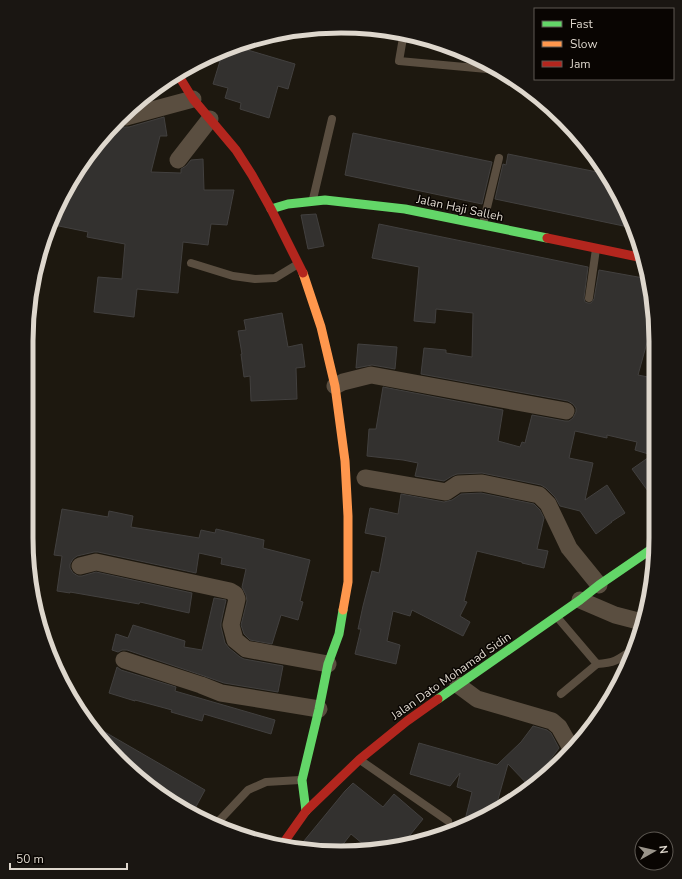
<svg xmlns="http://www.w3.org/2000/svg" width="682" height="879" font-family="'Nunito Sans',sans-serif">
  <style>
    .building { fill: #33312f; stroke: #42403f }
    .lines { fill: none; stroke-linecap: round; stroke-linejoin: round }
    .lane { stroke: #5a4e40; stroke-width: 8 }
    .street { stroke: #5a4e40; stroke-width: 17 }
    .fast { stroke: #63d668; stroke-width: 9 }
    .slow { stroke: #ff974d; stroke-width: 9 }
    .jam { stroke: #b3261e; stroke-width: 9 }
    .labels { text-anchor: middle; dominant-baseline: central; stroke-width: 3; stroke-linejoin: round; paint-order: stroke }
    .street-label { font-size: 12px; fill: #ded7cd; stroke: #090502 }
    .rim { fill: none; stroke: #ded7cd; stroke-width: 5 }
  </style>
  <rect width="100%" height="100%" fill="#1d180f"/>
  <g class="building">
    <polygon points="242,44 241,48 295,64 288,89 278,86 269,118 240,109 241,103 225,98 228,88 213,84 220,61 204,59 221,50"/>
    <polygon points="164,117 167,136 160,136 151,172 181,173 181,169 186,166 191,160 203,159 204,190 234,190 227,225 211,224 208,245 183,242 178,293 137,289 134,317 94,312 98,277 122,279 125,244 87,237 88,232 54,225 56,215 91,149 119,124 123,127 129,127"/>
    <polygon points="353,133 492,162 482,204 345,175"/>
    <polygon points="508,154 607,174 633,228 495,199 503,164 506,165"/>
    <polygon points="316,214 324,246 308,249 301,215"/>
    <polygon points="379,224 588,267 584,298 585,302 588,303 591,303 594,299 599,270 649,279 653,300 653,340 648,339 638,375 653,378 653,498 632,469 652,455 635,450 637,442 607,435 607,438 575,431 569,458 593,463 585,500 607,485 625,513 611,522 612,522 596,534 580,511 560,506 555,497 546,488 541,485 482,473 457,474 452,476 444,481 415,476 418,463 403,460 367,456 369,429 376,429 383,387 503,410 498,441 520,447 522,442 525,443 532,415 565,421 569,421 573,418 576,412 576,408 573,404 568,401 421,374 424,348 446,350 446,353 472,357 473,313 436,309 435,323 414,321 419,267 372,258"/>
    <polygon points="282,313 288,347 302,344 305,367 296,368 297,399 251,401 250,376 244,377 241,354 242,354 238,331 246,330 244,320"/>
    <polygon points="358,344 397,347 395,369 372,365 356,368"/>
    <polygon points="481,493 534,504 540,510 544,518 537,549 548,551 544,568 522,563 522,562 477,551 464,601 467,602 460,616 470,622 463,636 412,610 410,616 393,611 387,641 400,645 396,664 355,654 361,629 358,629 363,606 372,571 379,573 386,537 365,533 370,508 398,514 401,494 444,502 452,500 461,494"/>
    <polygon points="62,509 108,517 109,511 133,516 131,527 199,538 201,530 215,533 216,529 264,540 263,548 310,560 300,601 303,602 298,620 281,615 272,644 250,640 244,634 241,625 247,601 246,595 242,587 246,569 221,564 222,558 199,553 196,573 98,552 94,552 77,556 73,559 70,564 70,568 73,573 78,576 82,576 96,572 192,593 189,613 140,602 139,604 70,592 70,593 57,591 62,556 54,555"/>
    <polygon points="214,598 226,600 221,623 221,627 225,643 229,648 240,657 244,659 283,666 278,692 224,683 204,676 127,650 122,650 118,652 112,650 116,634 128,638 133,625 185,641 184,647 202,650"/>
    <polygon points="117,667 121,670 176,687 175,691 275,720 271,734 204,714 202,721 171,712 172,710 135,700 135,701 109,693"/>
    <polygon points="91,724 205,790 192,814 184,811 118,761"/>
    <polygon points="533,726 547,730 551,733 559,748 547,764 557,767 531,788 508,764 495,810 464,824 472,792 457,787 460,773 450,786 410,774 419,743 497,765 521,742"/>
    <polygon points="353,783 383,807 394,794 423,819 402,845 369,849 351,834 337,852 299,847 345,791"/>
  </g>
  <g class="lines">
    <g class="lane">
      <polyline points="404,32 399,61 498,70"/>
      <polyline points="313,199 332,119"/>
      <polyline points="483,224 499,158"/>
      <polyline points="191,263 233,276 255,279 275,278 298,264"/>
      <polyline points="589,298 596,249"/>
      <path d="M557,617L597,664C614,663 618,660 632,650"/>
      <polyline points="561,694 597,664"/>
      <polyline points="360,760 448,821"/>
      <polyline points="216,824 248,790 266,782 300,780"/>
    </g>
    <g class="street">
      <polyline points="126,117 193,99"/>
      <polyline points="178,160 210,119"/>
      <polyline points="335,386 343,382 371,375 566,411"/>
      <polyline points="365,478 446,492 458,484 482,483 539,495 548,504 569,548 599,585"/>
      <polyline points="80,566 96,562 230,591 235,594 237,599 231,625 235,640 246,649 328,664"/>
      <polyline points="580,600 615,615 642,622"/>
      <polyline points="124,660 201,685 221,693 319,709"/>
      <polyline points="458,685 477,699 552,721 559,727 572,750"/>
    </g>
    <g class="fast">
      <polyline points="271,209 288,204 325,200 405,209 547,238"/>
      <polyline points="438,699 580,600 599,585 653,548"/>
      <polyline points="306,811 302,780 319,709 328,664 339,634 343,610"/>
    </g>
    <polyline class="slow" points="303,273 321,327 335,386 345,461 348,516 348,582 343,610"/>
    <g class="jam">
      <polyline points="177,73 193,99 236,150 252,175 271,209 303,273"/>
      <polyline points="547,238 643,258"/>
      <polyline points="282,845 306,811 360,759 407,721 438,699"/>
    </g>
  </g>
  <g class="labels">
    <g class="street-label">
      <text transform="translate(460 208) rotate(12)">Jalan Haji Salleh</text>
      <text transform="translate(451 676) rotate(-35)">Jalan Dato Mohamad Sidin</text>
    </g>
  </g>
  <path d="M0 0H682V879H0ZM341 33H341A308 308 0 0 1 649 341V538A308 308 0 0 1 341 846H341A308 308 0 0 1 33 538V341A308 308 0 0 1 341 33Z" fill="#1a1612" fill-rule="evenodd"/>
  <path class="rim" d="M341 33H341A308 308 0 0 1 649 341V538A308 308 0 0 1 341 846H341A308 308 0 0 1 33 538V341A308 308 0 0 1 341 33Z"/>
  <rect x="534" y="8" width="140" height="72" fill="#090502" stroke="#5e5953"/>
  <rect x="542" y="21" width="20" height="6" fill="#63d668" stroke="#5e5953"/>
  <text x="570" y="28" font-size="12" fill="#ded7cd">Fast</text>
  <rect x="542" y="41" width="20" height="6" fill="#ff974d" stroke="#5e5953"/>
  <text x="570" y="48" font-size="12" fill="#ded7cd">Slow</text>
  <rect x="542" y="61" width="20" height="6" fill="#b3261e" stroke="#5e5953"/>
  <text x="570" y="68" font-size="12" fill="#ded7cd">Jam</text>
  <g transform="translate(654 851) rotate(82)"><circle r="19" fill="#090502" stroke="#5e5953"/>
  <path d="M0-3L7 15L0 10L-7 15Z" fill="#9a948a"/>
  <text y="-6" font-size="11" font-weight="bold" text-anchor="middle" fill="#ded7cd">N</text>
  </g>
  <path d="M10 863v6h117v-6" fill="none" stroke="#ded7cd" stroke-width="2"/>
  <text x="16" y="863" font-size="12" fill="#ded7cd" stroke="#090502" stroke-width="3" paint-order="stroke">50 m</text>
</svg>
